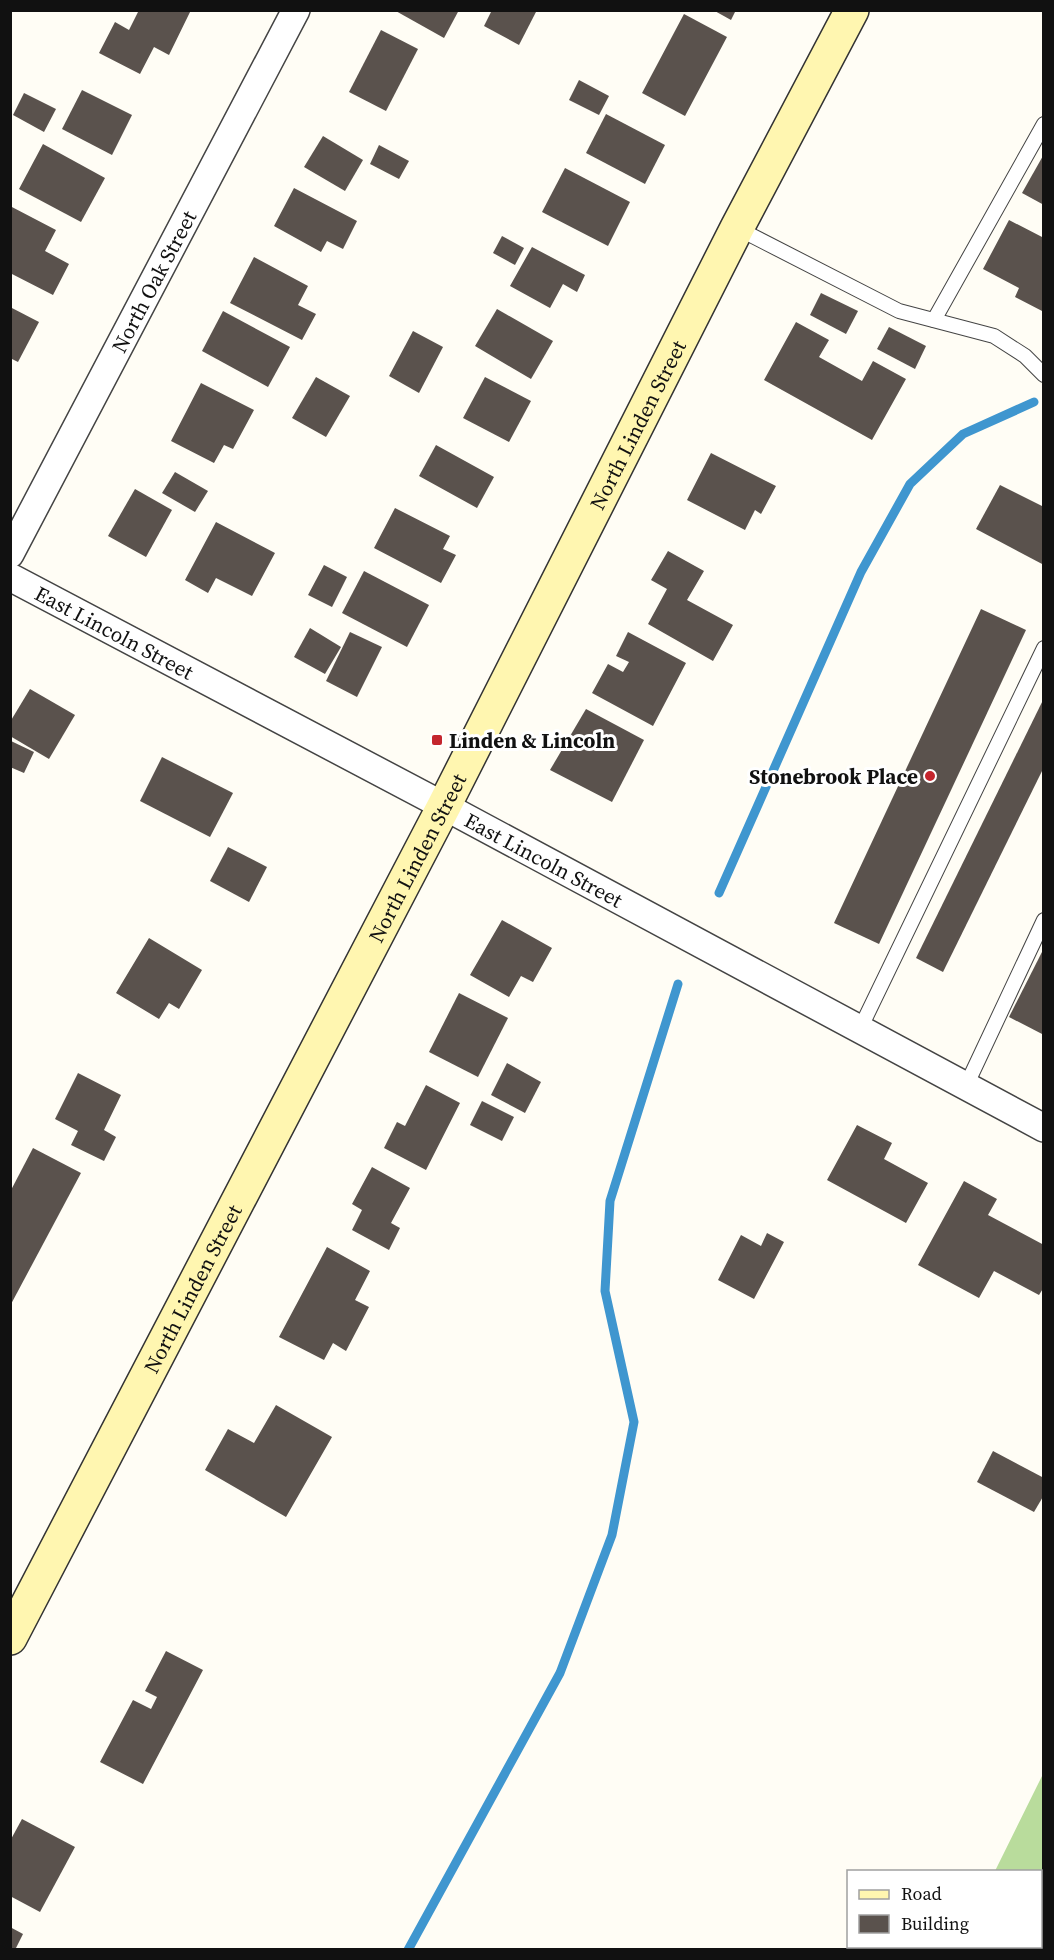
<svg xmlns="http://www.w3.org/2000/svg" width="1054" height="1960" font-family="'Source Serif 4',serif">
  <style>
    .forest { fill: #b9dc9c }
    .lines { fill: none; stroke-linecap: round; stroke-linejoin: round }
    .stream { stroke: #3f96cf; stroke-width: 9 }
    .building { fill: #5a524d }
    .lane-casing { stroke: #444; stroke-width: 16 }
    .street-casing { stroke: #444; stroke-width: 30 }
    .secondary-casing { stroke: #333; stroke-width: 36 }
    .lane { stroke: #fff; stroke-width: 14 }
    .street { stroke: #fff; stroke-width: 27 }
    .secondary { stroke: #fff6b0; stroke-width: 33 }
    .poi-dot { fill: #c4262e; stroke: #fff; stroke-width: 2 }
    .labels { text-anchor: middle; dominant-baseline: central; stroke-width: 6; stroke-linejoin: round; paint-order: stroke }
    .street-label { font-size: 21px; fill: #111; stroke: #fff }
    .poi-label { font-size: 21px; font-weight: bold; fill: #111; stroke: #fff; text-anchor: start }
  </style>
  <rect width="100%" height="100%" fill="#fffdf5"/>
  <polygon class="forest" points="1043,1774 1043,1949 955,1949 957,1946 1040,1946 1040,1872 995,1871"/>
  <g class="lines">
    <g class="stream">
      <polyline points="719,893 861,572 910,484 963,434 1034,402"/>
      <polyline points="408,1950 560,1673 612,1535 634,1422 605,1291 610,1201 678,984"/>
    </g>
  </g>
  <g class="building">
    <polygon points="139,10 191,10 169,55 154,47 140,74 99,53 115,22 129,30"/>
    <polygon points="394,10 459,10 444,38"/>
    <polygon points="492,10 537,10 519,45 484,26"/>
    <polygon points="713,10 736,10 731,20"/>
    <polygon points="684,14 727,37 685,116 642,93"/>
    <polygon points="381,30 418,49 386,111 349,92"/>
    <polygon points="579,80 609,96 599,115 569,100"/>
    <polygon points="82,90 132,115 112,155 62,129"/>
    <polygon points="24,93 56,109 44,132 13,115"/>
    <polygon points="606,114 665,145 645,184 586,153"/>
    <polygon points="323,136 363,160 345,191 304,167"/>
    <polygon points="43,144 105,178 81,222 19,189"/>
    <polygon points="379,145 409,161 399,179 370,164"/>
    <polygon points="1044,154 1044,205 1022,193"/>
    <polygon points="565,168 630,202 608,246 542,212"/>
    <polygon points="294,188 357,221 343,249 327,241 321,252 274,226"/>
    <polygon points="10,206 56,230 45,251 69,264 53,295 10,273"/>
    <polygon points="1009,220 1044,238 1044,312 1015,297 1019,288 983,269"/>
    <polygon points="502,236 524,248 515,265 493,253"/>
    <polygon points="532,247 585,275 577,292 563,284 550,308 510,286"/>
    <polygon points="254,257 308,286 298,305 316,314 302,340 230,303"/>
    <polygon points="821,293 858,311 846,334 810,315"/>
    <polygon points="10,307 39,322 18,362 10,358"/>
    <polygon points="497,309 553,341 531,379 475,346"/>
    <polygon points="223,311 290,347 268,387 202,351"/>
    <polygon points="796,322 829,340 819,357 862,381 873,361 906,379 872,440 764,380"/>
    <polygon points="889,327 926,346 915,369 877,349"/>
    <polygon points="413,331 443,347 419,393 389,376"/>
    <polygon points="316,377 350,396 326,437 292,418"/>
    <polygon points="485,377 531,401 509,442 463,418"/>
    <polygon points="201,383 254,410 233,449 224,445 214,463 171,441"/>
    <polygon points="436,445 494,477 477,508 419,476"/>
    <polygon points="711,453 776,486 761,514 755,510 745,530 687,500"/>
    <polygon points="175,472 208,491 195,512 162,493"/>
    <polygon points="1000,485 1044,507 1044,565 976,529"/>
    <polygon points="135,489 172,510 146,557 108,536"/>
    <polygon points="395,508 450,536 443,549 456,555 441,583 374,548"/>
    <polygon points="216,522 275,553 252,596 216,578 208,593 185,580"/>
    <polygon points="668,551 704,571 687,600 733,625 713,661 648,624 667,589 651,580"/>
    <polygon points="324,565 347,577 332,607 308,595"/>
    <polygon points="364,571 429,605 407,647 342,613"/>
    <polygon points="981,609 1026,630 879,944 834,923"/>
    <polygon points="310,628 341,647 325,674 294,657"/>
    <polygon points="350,632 382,647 357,697 326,681"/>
    <polygon points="628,632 686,663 653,726 592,693 608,664 623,672 629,662 616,656"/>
    <polygon points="30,689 75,715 49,759 10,736 10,722"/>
    <polygon points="1044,698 1044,767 943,972 916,958"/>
    <polygon points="586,709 644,740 612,802 550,770"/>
    <polygon points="11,741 34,752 24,773 10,767"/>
    <polygon points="162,757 233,793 210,837 140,801"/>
    <polygon points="228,847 267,867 249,902 210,881"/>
    <polygon points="502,920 552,948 533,982 521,976 509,997 470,975"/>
    <polygon points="149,938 202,970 179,1009 169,1003 159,1019 116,993"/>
    <polygon points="1044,948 1044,1035 1009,1017"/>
    <polygon points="459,993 508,1018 478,1077 429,1052"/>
    <polygon points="507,1063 541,1082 525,1113 491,1095"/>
    <polygon points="78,1073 121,1095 104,1130 116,1137 104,1161 71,1145 78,1131 55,1119"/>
    <polygon points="426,1085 460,1103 426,1170 384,1148 397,1122 405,1126"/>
    <polygon points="482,1101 514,1117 502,1141 470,1125"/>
    <polygon points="857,1125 892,1143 884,1159 928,1183 906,1223 827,1180"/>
    <polygon points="33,1148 81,1173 10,1306 10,1192"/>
    <polygon points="372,1167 410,1188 391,1223 400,1228 389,1250 352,1230 362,1210 352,1204"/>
    <polygon points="964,1181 997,1199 988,1215 1044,1245 1044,1287 1039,1295 994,1271 979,1298 918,1265"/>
    <polygon points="767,1233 784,1242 754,1299 718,1280 741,1235 761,1246"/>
    <polygon points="327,1247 370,1271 355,1300 369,1307 346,1351 333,1343 324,1360 279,1337"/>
    <polygon points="276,1405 332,1437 286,1517 205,1470 228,1429 254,1443"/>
    <polygon points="993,1451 1044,1478 1044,1495 1034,1512 977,1482"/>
    <polygon points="166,1651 203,1670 143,1784 100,1762 133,1700 151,1709 157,1697 145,1691"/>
    <polygon points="22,1819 75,1847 40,1912 10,1896 10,1841"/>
    <polygon points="10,1927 23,1934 15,1950 10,1950"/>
  </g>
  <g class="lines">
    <defs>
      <g id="lane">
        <polyline points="737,228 899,311 994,336 1025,356 1044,375"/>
        <polyline points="934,320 1044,124"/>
        <polyline points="860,1029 1044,648"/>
        <polyline points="966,1086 1044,920"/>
      </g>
      <g id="street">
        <path id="s1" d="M10,554L296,10"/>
        <path id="s2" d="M10,577L444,806L1044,1128"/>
      </g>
      <g id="secondary">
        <path id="s3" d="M10,1638L444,806L737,228L852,10"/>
      </g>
    </defs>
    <use href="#lane" class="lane-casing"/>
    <use href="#street" class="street-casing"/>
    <use href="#secondary" class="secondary-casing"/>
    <use href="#lane" class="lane"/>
    <use href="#street" class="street"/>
    <use href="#secondary" class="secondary"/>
  </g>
  <g class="poi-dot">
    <rect x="431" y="734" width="12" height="12" rx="3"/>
    <circle cx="930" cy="776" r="6"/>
  </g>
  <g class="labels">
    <g class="street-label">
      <text stroke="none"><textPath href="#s1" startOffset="308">North Oak Street</textPath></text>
      <text stroke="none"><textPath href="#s3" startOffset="1366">North Linden Street</textPath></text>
      <text stroke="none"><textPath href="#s2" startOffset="118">East Lincoln Street</textPath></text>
      <text stroke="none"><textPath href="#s3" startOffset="880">North Linden Street</textPath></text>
      <text stroke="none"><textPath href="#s2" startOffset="604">East Lincoln Street</textPath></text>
      <text stroke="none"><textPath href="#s3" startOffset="394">North Linden Street</textPath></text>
    </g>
    <g class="poi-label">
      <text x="449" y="740">Linden &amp; Lincoln</text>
      <text x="918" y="776" text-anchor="end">Stonebrook Place</text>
    </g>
  </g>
  <rect width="1054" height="1960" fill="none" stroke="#111111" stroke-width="24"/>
  <rect x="847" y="1870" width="195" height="78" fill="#ffffff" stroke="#a0a0a0" stroke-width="1.5"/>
  <rect x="859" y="1890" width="30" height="9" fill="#fff6b0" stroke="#a0a0a0" stroke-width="1.5"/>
  <text x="901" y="1900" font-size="18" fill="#111111">Road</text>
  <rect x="859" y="1915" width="30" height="18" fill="#5a524d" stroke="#a0a0a0" stroke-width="1.5"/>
  <text x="901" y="1930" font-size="18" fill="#111111">Building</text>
</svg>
